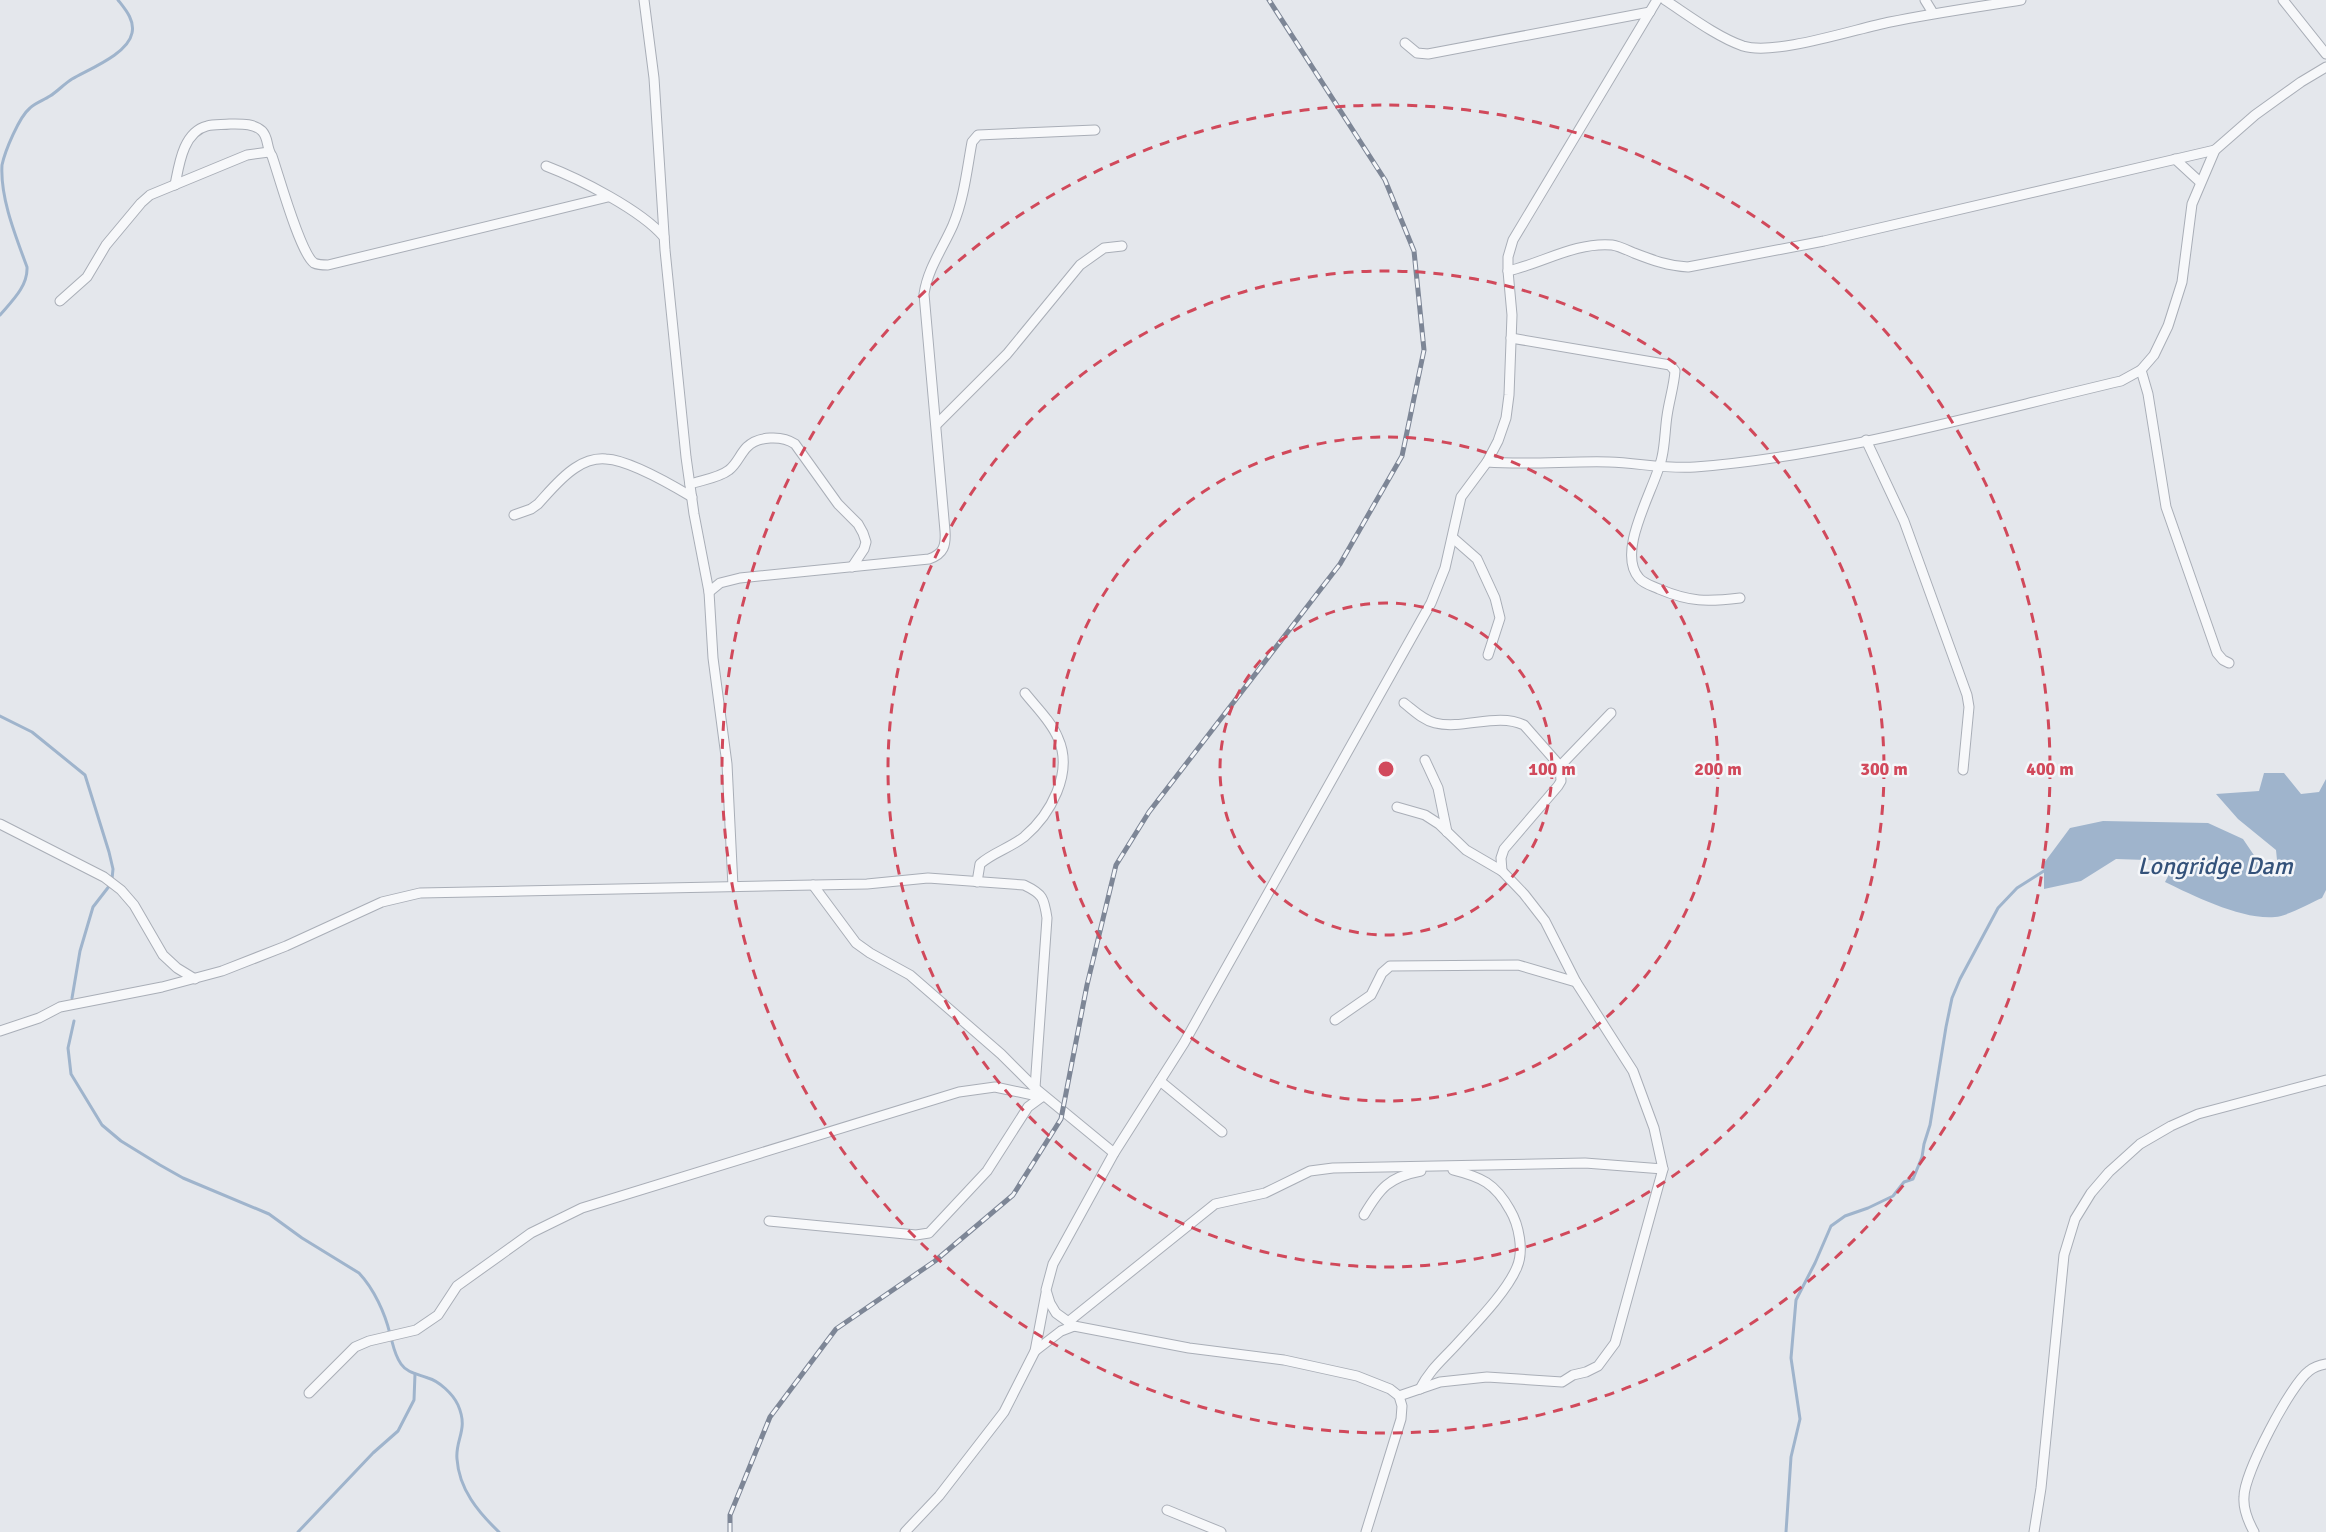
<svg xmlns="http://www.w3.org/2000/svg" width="2326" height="1532" font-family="Signika,sans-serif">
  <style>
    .water { fill: #9fb4cc }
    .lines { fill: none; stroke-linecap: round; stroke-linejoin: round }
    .stream { stroke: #9fb4cc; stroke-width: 3 }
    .minor-casing { stroke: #a9aeb7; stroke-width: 11 }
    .minor { stroke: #f7f8fa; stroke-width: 9 }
    .rail-casing { stroke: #7d8696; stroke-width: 5 }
    .rail { stroke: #f4f6f9; stroke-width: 3; stroke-dasharray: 9; stroke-linecap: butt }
    .ring { fill: none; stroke: #d1495b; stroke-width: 3; stroke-dasharray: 10 8 }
    .labels { text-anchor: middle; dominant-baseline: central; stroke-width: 5; stroke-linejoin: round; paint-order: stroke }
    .water-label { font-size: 24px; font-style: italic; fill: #34527a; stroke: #f4f6f9 }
    .centre { fill: #d1495b; stroke: #f4f6f9; stroke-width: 3 }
    .ring-label { font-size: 18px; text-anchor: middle; font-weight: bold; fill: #d1495b; stroke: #f4f6f9; stroke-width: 5; stroke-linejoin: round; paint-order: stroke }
  </style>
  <rect width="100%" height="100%" fill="#e4e7ec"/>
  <path class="water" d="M2264,773H2284L2301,794L2319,792L2326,779V890L2322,898C2310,903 2288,916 2275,917C2242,920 2194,896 2165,882L2176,861L2116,859L2081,881L2044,889V863L2070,828L2103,821L2208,823L2243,839L2264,870H2278L2276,850L2238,819L2216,794L2259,791Z"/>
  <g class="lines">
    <g class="stream">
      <path d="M0,315C12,301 28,286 27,267C16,237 0,198 2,165C5,151 19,117 30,108C35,103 44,100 50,96C58,91 64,84 72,79C89,69 128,54 132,33C135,20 125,9 118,0"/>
      <polyline points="0,716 32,732 85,775 109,852 113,869 112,879"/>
      <polyline points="72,998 80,951 93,907 110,885"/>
      <path d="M74,1021L68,1048L71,1074L102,1125L121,1141L160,1165L183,1178L269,1214L302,1238L359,1273C374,1289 385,1313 390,1334C393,1344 394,1354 401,1364C407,1373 418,1374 428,1378C439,1381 453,1394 458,1405C469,1430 455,1439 457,1459C459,1489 478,1512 499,1532"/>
      <polyline points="298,1532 373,1453 398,1431 414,1400 415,1374"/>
      <polyline points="1786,1532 1791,1457 1800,1419 1791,1358 1796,1300 1815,1263 1831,1226 1845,1216 1868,1208 1893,1196 1904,1182 1913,1179 1922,1157 1924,1144 1930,1125 1946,1027 1952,998 1960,979 1998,908 2017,888 2047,869"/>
    </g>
    <defs>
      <g id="minor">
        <polyline points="644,0 654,78 665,250 686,457 694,514 709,592 713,658 727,764 733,887"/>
        <path d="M1665,0C1688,15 1717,37 1743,46C1775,56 1855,29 1890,22C1934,13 1977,7 2021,0"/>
        <polyline points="1925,0 1933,13"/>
        <polyline points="2283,0 2326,54"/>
        <polyline points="1405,43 1417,53 1428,54 1650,12"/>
        <polyline points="2175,159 2200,182"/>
        <path d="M546,166C580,179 641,210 664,237"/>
        <path d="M175,185C179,165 183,132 207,126C214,124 223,125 230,124C240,124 254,123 262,131C269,138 266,148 272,156C279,176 300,253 314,263C318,265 323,265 328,265L608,197"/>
        <path d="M1508,271C1543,263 1575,242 1612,245C1619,246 1627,250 1634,253C1652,260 1668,266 1688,267L1824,241L2215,150"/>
        <polyline points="60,301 87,277 106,245 141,203 150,195 247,155 269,152"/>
        <path d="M1511,338L1670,365L1675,371C1674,386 1669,401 1667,416C1665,429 1665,444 1662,457C1656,487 1615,551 1639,578C1644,584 1653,586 1659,589C1690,602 1707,602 1740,598"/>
        <polyline points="2141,370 2148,394 2166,507 2217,653 2223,660 2229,663"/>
        <polyline points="937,424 1007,354 1080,265 1104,248 1122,246"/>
        <polyline points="1866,440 1904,521 1967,695 1969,707 1963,770"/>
        <path d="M1487,462C1528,465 1569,461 1609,462C1638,463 1666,469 1695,467C1837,456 1983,413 2121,381L2141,370L2154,355L2168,326L2182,282L2192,204L2215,150L2255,115L2301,82L2326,67"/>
        <path d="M690,484C702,480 719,478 729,470C737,464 740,454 747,447C758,436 782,435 795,444L838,504L858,524L863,533L866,542L864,549L852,567"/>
        <path d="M514,515L531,509L538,504C549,492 561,477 575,468C584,462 595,458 606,459C628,460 672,485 692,497"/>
        <polyline points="1453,538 1477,559 1495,598 1500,618 1488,655"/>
        <path d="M709,592L720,583L740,578L929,559C944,554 946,545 945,531L924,294C928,268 943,248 953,225C964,199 967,169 972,142L978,135L1095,130"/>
        <path d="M1404,703C1413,710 1423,720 1435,723C1464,730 1497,712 1524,725L1560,766"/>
        <polyline points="1425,760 1438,788 1447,832"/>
        <polyline points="1397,807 1425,815 1439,824 1466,850 1502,871 1524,894 1545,921 1576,982 1633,1071 1654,1128 1663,1169 1615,1343 1598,1366 1586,1372 1573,1375 1562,1382 1487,1377 1440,1382 1399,1396"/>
        <polyline points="0,824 104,877 121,890 134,905 163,955 177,968 195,979"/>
        <polyline points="1502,871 1501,858 1504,849 1558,786 1561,781 1560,766 1611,713"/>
        <path d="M977,882L980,864C992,853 1010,848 1024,837C1050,815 1074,773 1058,738C1051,721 1036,707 1025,693"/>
        <polyline points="813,885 856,943 870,953 910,975 1001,1054 1035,1088 1114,1153"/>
        <polyline points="1335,1020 1371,995 1382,973 1390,966 1518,965 1576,982"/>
        <path d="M0,1031L39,1018L60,1007L162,987L222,971L286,946L382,902L420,893L867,884L928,878L1024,885C1043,894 1044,898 1047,918L1035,1088"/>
        <polyline points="1160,1081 1222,1132"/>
        <path d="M1364,1215C1380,1188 1389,1177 1421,1171"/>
        <polyline points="769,1221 916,1235 929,1233 987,1171 1028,1107 1043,1096"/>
        <polyline points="1068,1322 1215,1204 1265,1193 1310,1171 1333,1168 1585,1163 1663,1169"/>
        <polyline points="1035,1351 1061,1331 1074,1326"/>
        <path d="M1420,1389C1429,1371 1441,1361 1455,1346C1473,1326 1507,1292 1517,1267C1524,1251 1519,1225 1510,1210C1495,1183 1481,1177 1453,1170"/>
        <polyline points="309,1393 355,1347 369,1341 416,1330 438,1315 457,1286 499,1256 531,1233 582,1208 959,1092 995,1087 1042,1097"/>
        <polyline points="1167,1510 1221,1532"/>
        <polyline points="905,1532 939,1496 1004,1412 1035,1351 1046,1293"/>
        <polyline points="1366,1532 1401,1419 1402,1406 1399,1396 1390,1389 1357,1376 1284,1360 1189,1348 1074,1326 1056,1313 1050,1303 1046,1290 1053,1264 1114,1153 1184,1043 1431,603 1445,568 1461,497 1487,462 1498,441 1506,418 1509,395 1512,315 1508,271 1508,257 1513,240 1657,0"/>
        <polyline points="2034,1532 2041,1488 2064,1255 2075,1219 2091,1193 2109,1172 2140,1144 2171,1126 2198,1114 2326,1080"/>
        <path d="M2254,1532C2248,1521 2243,1509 2244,1497C2244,1473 2291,1384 2309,1371C2314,1367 2320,1365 2326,1364"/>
      </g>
    </defs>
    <use href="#minor" class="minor-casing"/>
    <use href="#minor" class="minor"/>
    <defs>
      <polyline id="rail" points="730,1532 730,1515 770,1417 836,1329 935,1261 1013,1195 1061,1119 1087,985 1116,865 1149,812 1340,564 1402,456 1424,350 1414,251 1385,180 1269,0"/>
    </defs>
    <use href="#rail" class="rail-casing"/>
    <use href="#rail" class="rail"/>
  </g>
  <g class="ring">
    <circle cx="1386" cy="769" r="166"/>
    <circle cx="1386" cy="769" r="332"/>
    <circle cx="1386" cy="769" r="498"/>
    <circle cx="1386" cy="769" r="664"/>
  </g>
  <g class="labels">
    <g class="water-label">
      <text x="2215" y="866">Longridge Dam</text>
    </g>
  </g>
  <circle cx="1386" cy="769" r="9" class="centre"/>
  <g class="ring-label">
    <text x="1552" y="775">100 m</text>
    <text x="1718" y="775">200 m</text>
    <text x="1884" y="775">300 m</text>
    <text x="2050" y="775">400 m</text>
  </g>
</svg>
